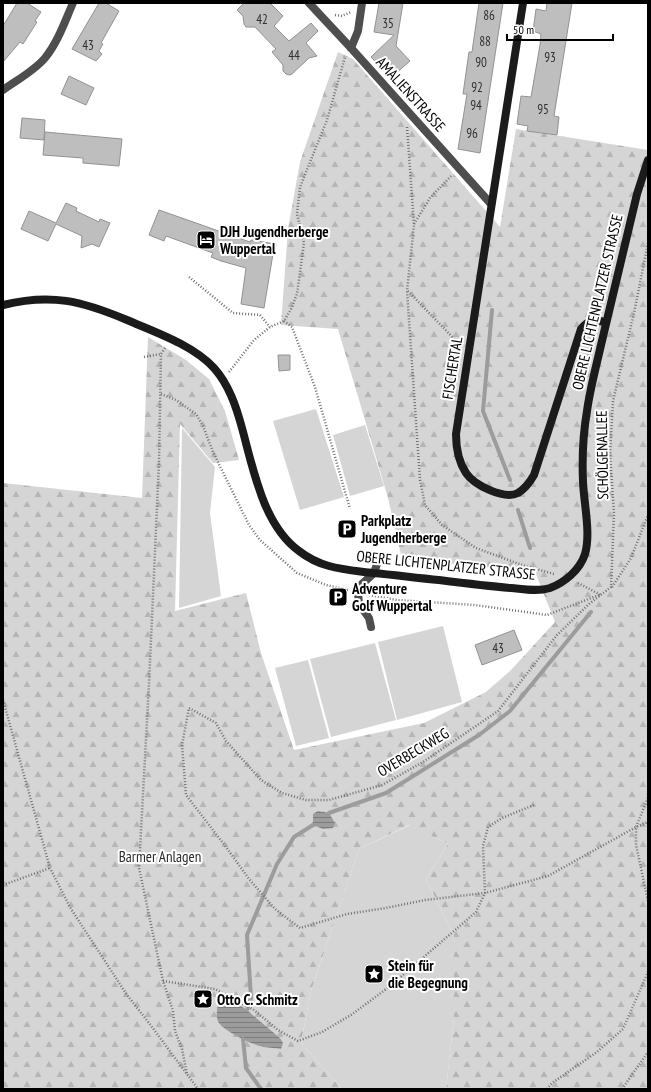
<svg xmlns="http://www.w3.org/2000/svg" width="651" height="1092" font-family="'PT Sans Narrow',sans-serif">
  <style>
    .green { fill: #d5d5d5 }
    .forest { fill: url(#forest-firs); fill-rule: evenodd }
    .water { fill: url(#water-rules) }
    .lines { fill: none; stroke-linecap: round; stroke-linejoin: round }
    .stream { stroke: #9c9c9c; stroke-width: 4 }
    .building { fill: #bebebe; stroke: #929292 }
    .path { stroke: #707070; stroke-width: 2.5; stroke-dasharray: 1 2; stroke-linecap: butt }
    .lane { stroke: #4e4e4e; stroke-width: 8 }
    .street { stroke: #4e4e4e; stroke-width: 8 }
    .secondary { stroke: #1b1b1b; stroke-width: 8 }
    .labels { text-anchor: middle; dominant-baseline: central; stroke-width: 4; stroke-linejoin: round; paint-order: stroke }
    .number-label { font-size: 13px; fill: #303030 }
    .street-label { font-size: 15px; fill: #000; stroke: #fff }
    .poi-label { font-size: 15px; font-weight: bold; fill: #000; stroke: #fff; text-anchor: start }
    .park-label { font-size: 15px; fill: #2c2c2c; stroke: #fff }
  </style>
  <defs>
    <pattern id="forest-firs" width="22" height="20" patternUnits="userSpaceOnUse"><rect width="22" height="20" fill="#d5d5d5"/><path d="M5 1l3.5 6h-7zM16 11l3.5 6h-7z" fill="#b5b5b5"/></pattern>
    <pattern id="water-rules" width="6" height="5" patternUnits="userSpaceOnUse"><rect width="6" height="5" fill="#9c9c9c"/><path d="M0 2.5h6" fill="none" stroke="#7d7d7d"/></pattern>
  </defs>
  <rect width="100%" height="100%" fill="#fff"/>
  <g class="green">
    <polygon points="316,409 344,497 300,510 273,421"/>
    <polygon points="365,425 384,486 350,496 333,435"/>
    <polygon points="182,428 215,467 210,513 221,596 179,608"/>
    <polygon points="443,626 462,702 397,720 378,642"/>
    <polygon points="375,643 396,720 331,737 310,659"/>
    <polygon points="308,660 329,738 296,746 275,668"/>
    <polygon points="410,825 448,844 426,879 454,936 454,1018 446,1089 342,1089 301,1043 311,991 359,849"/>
  </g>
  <path class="forest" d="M338,52L353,59L500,227L516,129L648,150V1089H446L454,1018V936L426,879L448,844L409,825L359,849L311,991L301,1043L342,1089H3V483L142,498L148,337L186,360L209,379L225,411L239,460L213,463L180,424L175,611L246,593L261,653L294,750L424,723L486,692L511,670L555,622L535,572L402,559L388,498L338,329L281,325L288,229L300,162ZM247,1010L280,1038L281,1049L263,1047Z"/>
  <g class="water">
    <polygon points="318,811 329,813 335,823 333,828 323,829 313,825 313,814"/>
    <path d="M227,998L247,1010L280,1038L283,1043L281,1049C275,1048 269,1048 263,1047C251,1044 227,1033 219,1023C215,1017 217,1008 219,1002Z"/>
  </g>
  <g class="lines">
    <g class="stream">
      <polyline points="492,310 483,411 510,480"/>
      <polyline points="518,510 530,548"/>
      <polyline points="329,813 386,793 479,735 510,711 591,612"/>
      <polyline points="247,1010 251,998 247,935 277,864 294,837 313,825"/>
      <polyline points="243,1039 246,1068 261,1089"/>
    </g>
  </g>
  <g class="building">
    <polygon points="17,3 27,3 41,12 35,21 37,22 23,44 20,42 3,62 3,26"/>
    <polygon points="99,3 106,3 119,11 101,43 103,44 99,51 102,54 96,61 72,49"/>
    <polygon points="244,3 270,3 283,16 274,26 289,41 311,23 318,31 306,43 317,56 309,58 292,74 289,75 286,74 283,71 283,65 272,52 276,49 255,27 246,27 244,24 243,16 237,10"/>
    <polygon points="379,3 403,3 396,46 410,61 394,75 388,69 385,72 371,57 394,35 374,32"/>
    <polygon points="479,3 503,3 480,153 458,149 467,94 463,94 469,52 472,52"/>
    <polygon points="547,3 572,3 554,116 559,117 557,135 527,131 528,126 517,124 521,96 531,97 540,45 541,34 533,31 536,9 546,11"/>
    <polygon points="69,76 94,88 86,105 61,94"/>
    <polygon points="22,118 45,120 44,140 20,138"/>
    <polygon points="45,132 122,139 119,166 83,163 83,158 43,155"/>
    <polygon points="66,203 77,208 76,211 99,222 100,219 110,223 99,247 92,244 81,248 82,236 56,224 48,241 21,229 29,211 56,223"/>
    <polygon points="159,210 250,242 251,240 276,244 275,255 273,254 264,308 241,304 246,268 221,261 211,257 213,253 166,236 164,241 149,235"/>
    <polygon points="278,355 290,355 290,370 279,371"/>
    <polygon points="514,630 522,650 482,665 475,645"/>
  </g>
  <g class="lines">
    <g class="path">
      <polyline points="335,15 342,16 351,12"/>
      <polyline points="407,127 414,225 407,291 420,480 425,505 442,525 476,548 522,565 554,574"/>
      <polyline points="414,224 430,198 451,176"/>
      <polyline points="648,243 634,313 613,401 610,454 614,513 611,587 589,604 557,635 498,711 423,762 382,785 329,800 306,800 282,793 261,780 226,741 216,723 189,708 182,745 186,795 226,847 249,879 275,909 300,928 347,914 386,908 425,900 485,893 548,876 636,827 648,822"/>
      <polyline points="189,277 233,313 260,315 270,327"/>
      <polyline points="408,291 460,345"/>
      <polyline points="284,321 292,327 315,387 350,509"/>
      <polyline points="165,348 161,354 159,462 149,684 139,868 163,981 173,1011 175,1031 182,1049 187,1074"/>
      <polyline points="144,357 161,354"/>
      <polyline points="229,372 254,340 270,327 284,321 291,309 297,294 304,243 297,214 300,187 327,120 345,57"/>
      <polyline points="161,394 176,400 196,414 203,426 213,452 249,525 260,540 297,573 326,585 348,590"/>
      <polyline points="578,583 601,595"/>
      <polyline points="612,587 631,558 648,515"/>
      <polyline points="369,595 397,600 475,605 547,615 599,595"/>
      <polyline points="3,700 50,868 71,909 127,995 149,1023 198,1089"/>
      <polyline points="648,798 636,827 636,845 648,901"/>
      <polyline points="3,885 50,868"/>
      <polyline points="163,981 215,989 254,1010 278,1030 298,1041 322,1032 351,1015 389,987 476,912 485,893 483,846 488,827 502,818 534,805"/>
      <polyline points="547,1089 552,1083 597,1052 623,1029 648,972"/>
      <polyline points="622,1089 648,1052"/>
    </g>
    <polyline class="lane" points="371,627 369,618 359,604 358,593 362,584 374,573 379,558"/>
    <g class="street">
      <polyline points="309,3 351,48 491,204"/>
      <polyline points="351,48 358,31 362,3"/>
      <path d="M3,90C17,80 34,71 45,58C58,42 65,21 73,3"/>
    </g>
    <g class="secondary">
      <path d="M523,3L456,434C456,448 458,461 466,473C474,485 504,500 518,493C526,488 530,482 534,475L581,329C590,318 594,320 606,322"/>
      <path d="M3,305C51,293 82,301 127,320C155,332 193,345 214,368C229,385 236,406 242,428C253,468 263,525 299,551C308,558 318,563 329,566C343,570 358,571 373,573C395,575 417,578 439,580C463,583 487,586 511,588C523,589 537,592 550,588C564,583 580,570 585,554C591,534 584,504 583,482C582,458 583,434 587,411C590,389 596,367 601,345C613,295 625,245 637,194L648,160"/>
    </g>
  </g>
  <defs>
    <symbol id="hotel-square" viewBox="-11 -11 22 22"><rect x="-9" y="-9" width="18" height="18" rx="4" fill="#000" stroke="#fff"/><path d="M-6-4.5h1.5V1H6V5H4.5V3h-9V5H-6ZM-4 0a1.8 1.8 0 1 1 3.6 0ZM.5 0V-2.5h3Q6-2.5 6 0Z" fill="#fff"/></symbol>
    <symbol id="parking-square" viewBox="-11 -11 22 22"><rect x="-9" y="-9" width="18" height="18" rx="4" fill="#000" stroke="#fff"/><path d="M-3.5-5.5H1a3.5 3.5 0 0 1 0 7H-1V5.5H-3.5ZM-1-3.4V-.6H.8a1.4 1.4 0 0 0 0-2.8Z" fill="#fff"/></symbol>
    <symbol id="sight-square" viewBox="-11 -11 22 22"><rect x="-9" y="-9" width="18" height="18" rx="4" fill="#000" stroke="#fff"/><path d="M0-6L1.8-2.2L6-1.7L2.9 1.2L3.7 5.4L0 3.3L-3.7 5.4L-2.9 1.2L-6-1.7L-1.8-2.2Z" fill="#fff"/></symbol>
  </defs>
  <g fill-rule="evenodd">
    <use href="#hotel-square" x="195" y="229" width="22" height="22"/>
    <use href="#parking-square" x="336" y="518" width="22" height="22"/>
    <use href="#parking-square" x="327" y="586" width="22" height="22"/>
    <use href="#sight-square" x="363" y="963" width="22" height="22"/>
    <use href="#sight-square" x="192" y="988" width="22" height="22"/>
  </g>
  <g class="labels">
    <g class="number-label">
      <text x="489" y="15">86</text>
      <text x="262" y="19">42</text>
      <text x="388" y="23">35</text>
      <text x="485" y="41">88</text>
      <text x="88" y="45">43</text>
      <text x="294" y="55">44</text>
      <text x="550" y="57">93</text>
      <text x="481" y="62">90</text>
      <text x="477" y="87">92</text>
      <text x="476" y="105">94</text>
      <text x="543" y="109">95</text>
      <text x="472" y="133">96</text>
      <text x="498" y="648">43</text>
    </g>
    <g class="street-label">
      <text transform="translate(411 94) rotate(48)">AMALIENSTRASSE</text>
      <text transform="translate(597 302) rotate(-77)">OBERE LICHTENPLATZER STRASSE</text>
      <text transform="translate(452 368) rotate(-81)">FISCHERTAL</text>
      <text transform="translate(602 455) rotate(-91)">SCHÖLGENALLEE</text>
      <text transform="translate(446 565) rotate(6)">OBERE LICHTENPLATZER STRASSE</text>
      <text transform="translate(413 752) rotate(-31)">OVERBECKWEG</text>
    </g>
    <g class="poi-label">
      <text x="220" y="231">DJH Jugendherberge<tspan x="220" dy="17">Wuppertal</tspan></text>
      <text x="361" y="520">Parkplatz<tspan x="361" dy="17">Jugendherberge</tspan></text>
      <text x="352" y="588">Adventure<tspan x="352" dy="17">Golf Wuppertal</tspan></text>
      <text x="388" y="965">Stein für<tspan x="388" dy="17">die Begegnung</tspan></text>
      <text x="217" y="999">Otto C. Schmitz</text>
    </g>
    <g class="park-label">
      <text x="160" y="856">Barmer Anlagen</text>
    </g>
  </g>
  <rect width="651" height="1092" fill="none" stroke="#000000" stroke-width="8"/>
  <path d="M507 34v6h106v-6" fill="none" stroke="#000000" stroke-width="2"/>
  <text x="513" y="34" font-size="12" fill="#000000" stroke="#ffffff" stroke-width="3" paint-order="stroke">50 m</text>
</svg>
